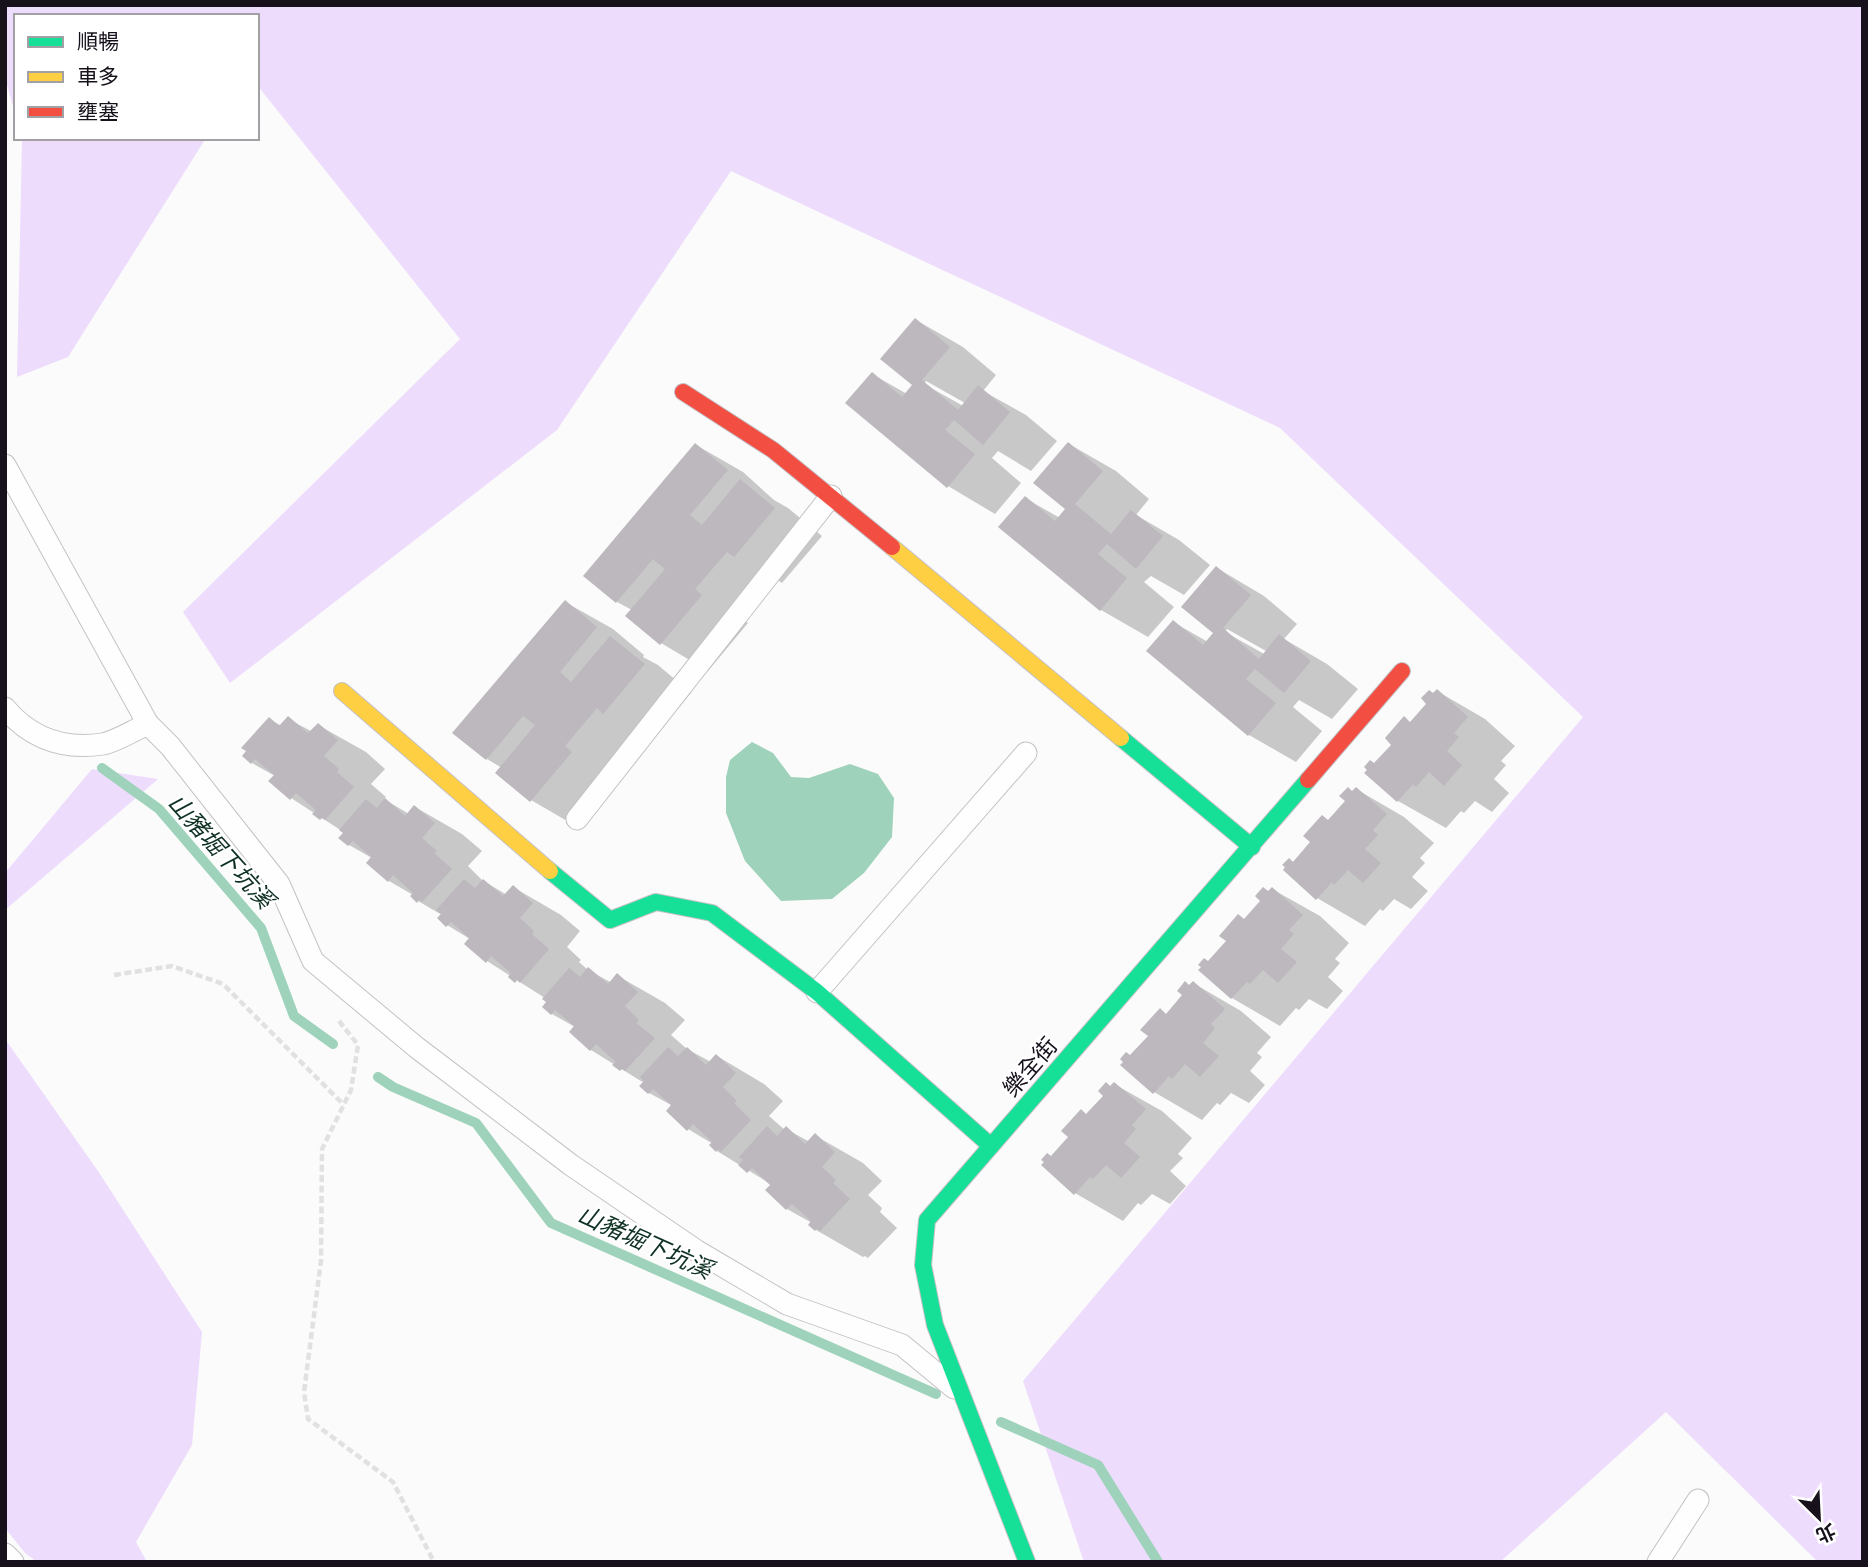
<svg xmlns="http://www.w3.org/2000/svg" width="1868" height="1567" font-family="Arial,'Noto Sans TC',sans-serif">
  <style>
    .green { fill: #eedcfd }
    .water { fill: #9ed2bb }
    .shadow { fill: #0003; fill-rule: evenodd }
    .lines { fill: none; stroke-linecap: round; stroke-linejoin: round }
    .stream { stroke: #9ed2bb; stroke-width: 10 }
    .building { fill: #bcb8be }
    .lane-casing { stroke: #c4c1c7; stroke-width: 23 }
    .fast-casing { stroke: #c4c1c7; stroke-width: 18 }
    .slow-casing { stroke: #c4c1c7; stroke-width: 18 }
    .jam-casing { stroke: #c4c1c7; stroke-width: 18 }
    .path { stroke: #e1e1e1; stroke-width: 4.5; stroke-dasharray: 7 3.5; stroke-linecap: butt }
    .lane { stroke: #fefefe; stroke-width: 21 }
    .fast { stroke: #16e098; stroke-width: 16 }
    .slow { stroke: #ffcf43; stroke-width: 16 }
    .jam { stroke: #f24e42; stroke-width: 16 }
    .labels { text-anchor: middle; dominant-baseline: central; stroke-width: 5; stroke-linejoin: round; paint-order: stroke }
    .street-label { font-size: 23px; fill: #17111c; stroke: #fff }
    .water-label { font-size: 24px; font-style: italic; fill: #0e3123; stroke: #fff }
  </style>
  <rect width="100%" height="100%" fill="#fbfbfb"/>
  <g class="green">
    <polygon points="5,5 1863,5 1863,1562 1818,1562 1666,1412 1500,1562 1084,1562 1023,1381 1583,717 1280,428 731,171 557,430 230,683 183,612 460,339 257,85 257,16 16,16 16,117 5,78"/>
    <polygon points="22,138 206,138 68,357 17,377"/>
    <polygon points="92,769 158,779 5,910 5,873"/>
    <polygon points="5,1039 98,1171 202,1332 192,1445 136,1542 147,1562 37,1562 25,1553 5,1528"/>
  </g>
  <polygon class="water" points="752,742 773,753 791,777 809,778 850,764 878,774 894,798 892,837 864,873 832,899 781,901 745,861 726,813 726,777 730,760"/>
  <g class="shadow">
    <path d="M916,320L963,347L996,375L983,391L1026,415L1057,441L1031,471L998,451L992,458L1021,483L995,514L948,486L872,374L907,394L914,385ZM926,381L965,403V407L924,384Z"/>
    <polygon points="1069,444 1116,471 1149,499 1136,515 1179,540 1210,565 1184,595 1151,576 1144,582 1174,607 1148,637 1101,610 1025,498 1060,518 1067,509"/>
    <polygon points="696,445 743,472 774,500 788,508 822,536 782,583 775,578 741,618 748,623 708,671 661,643 632,610 617,602"/>
    <path d="M1217,568L1264,596L1297,624L1284,639L1327,664L1358,689L1332,719L1299,700L1293,707L1322,731L1296,762L1249,735L1173,622L1208,642L1215,633ZM1227,629L1266,651V655L1225,632Z"/>
    <polygon points="565,602 613,629 644,655 643,657 658,665 691,693 579,828 531,800 502,768 487,759"/>
    <polygon points="1437,691 1485,719 1515,746 1501,761 1506,765 1494,779 1509,793 1492,812 1475,801 1464,813 1461,811 1446,828 1398,801 1375,765"/>
    <polygon points="269,719 282,726 288,719 311,731 318,725 366,752 385,769 371,784 386,797 384,799 409,814 415,807 462,834 482,851 468,866 482,880 507,895 513,887 561,915 580,931 567,947 581,960 579,962 588,970 612,983 618,976 665,1003 685,1020 671,1035 687,1049 711,1062 717,1056 764,1084 783,1101 769,1116 785,1130 786,1129 810,1142 816,1136 863,1163 882,1181 868,1195 882,1208 880,1212 897,1228 868,1258 865,1256 863,1257 816,1230 812,1223 787,1209 772,1185 717,1151 711,1145 713,1144 688,1129 673,1106 649,1093 642,1085 644,1083 591,1050 571,1032 575,1027 552,1014 545,998 487,961 470,939 447,925 442,915 418,901 413,895 389,881 372,858 349,845 345,833 291,798 275,776 252,763"/>
    <polygon points="1356,789 1404,817 1434,843 1420,858 1425,863 1412,877 1428,891 1411,909 1394,899 1383,911 1380,909 1365,926 1317,898 1288,867 1313,842 1323,817 1329,821"/>
    <polygon points="1272,889 1320,916 1349,943 1335,959 1340,963 1328,977 1343,991 1327,1009 1309,999 1299,1010 1296,1008 1280,1026 1232,998 1201,970"/>
    <polygon points="1193,983 1241,1011 1271,1037 1257,1053 1262,1057 1250,1071 1265,1085 1249,1103 1231,1093 1220,1105 1217,1103 1202,1120 1154,1092 1131,1057 1150,1036 1160,1010 1167,1015"/>
    <polygon points="1106,1084 1112,1087 1114,1084 1162,1111 1192,1138 1178,1154 1183,1158 1170,1171 1186,1186 1170,1204 1152,1194 1141,1205 1138,1203 1123,1221 1075,1193 1046,1162 1106,1096"/>
  </g>
  <g class="lines">
    <g class="stream">
      <polyline points="102,768 159,809 261,928 294,1016 333,1044"/>
      <polyline points="378,1077 393,1087 476,1123 551,1223 936,1394"/>
      <polyline points="1001,1422 1098,1465 1158,1562"/>
    </g>
  </g>
  <g class="building">
    <polygon points="915,318 950,347 922,380 958,410 978,385 1010,412 983,445 954,420 945,430 975,454 947,488 845,403 872,372 902,397 912,385 880,359"/>
    <polygon points="1068,442 1103,471 1075,504 1111,534 1131,510 1163,536 1136,569 1107,544 1098,554 1127,578 1100,611 998,527 1025,496 1055,521 1065,509 1033,483"/>
    <polygon points="695,443 728,470 690,515 702,525 740,479 775,508 734,557 727,552 695,589 702,595 660,645 625,616 665,569 653,559 616,603 583,576"/>
    <polygon points="1216,566 1251,595 1223,628 1259,659 1279,634 1311,661 1284,693 1255,669 1246,679 1276,703 1248,736 1146,651 1173,620 1203,645 1213,633 1181,607"/>
    <polygon points="565,600 597,627 560,672 571,682 610,636 645,664 603,714 597,708 565,746 572,752 530,802 495,773 535,725 523,716 486,760 452,733"/>
    <polygon points="1437,689 1468,717 1454,733 1459,737 1447,751 1462,765 1444,786 1429,772 1416,787 1413,784 1397,802 1364,773 1367,770 1364,767 1370,760 1374,763 1391,745 1385,738 1404,716 1410,722 1426,704 1421,698 1429,690 1433,693"/>
    <polygon points="288,716 308,733 318,723 338,740 324,756 339,769 337,772 354,787 325,820 322,818 320,820 312,814 316,810 296,793 290,800 268,781 274,775 255,759 251,764 242,756 246,751 241,748 269,717 279,726"/>
    <polygon points="1348,787 1352,791 1356,787 1387,814 1373,830 1378,835 1365,849 1381,863 1363,883 1348,870 1334,885 1332,882 1316,900 1283,870 1285,867 1282,865 1289,858 1293,862 1310,842 1303,836 1322,815 1328,820 1345,801 1339,796"/>
    <polygon points="385,798 405,816 414,805 435,823 422,838 437,851 434,853 452,869 422,902 419,900 417,903 410,896 413,893 393,875 388,882 366,863 371,857 353,841 348,846 338,838 343,833 339,830 366,799 377,808"/>
    <polygon points="464,879 475,888 483,879 503,896 513,885 533,903 520,918 534,931 532,934 549,949 520,983 517,980 515,983 508,977 511,973 491,956 486,963 464,944 469,938 451,922 446,927 437,918 441,914 436,910"/>
    <polygon points="1263,887 1268,891 1272,887 1303,915 1289,930 1294,934 1281,949 1297,962 1278,983 1263,970 1250,984 1247,982 1231,999 1198,970 1201,967 1198,965 1204,958 1208,961 1226,941 1219,936 1238,914 1244,919 1260,901 1255,896"/>
    <polygon points="588,967 608,984 617,973 638,992 625,1006 639,1020 636,1023 655,1038 625,1071 622,1069 620,1071 612,1065 616,1062 596,1044 590,1051 569,1032 574,1026 555,1010 551,1015 542,1007 546,1002 542,999 569,968 580,977"/>
    <polygon points="1185,981 1189,985 1193,981 1225,1009 1211,1024 1215,1028 1203,1043 1219,1056 1200,1077 1185,1064 1172,1079 1169,1076 1153,1094 1120,1065 1123,1062 1120,1059 1126,1052 1130,1055 1148,1036 1140,1030 1160,1008 1166,1014 1182,995 1177,991"/>
    <polygon points="668,1047 678,1056 687,1047 706,1065 716,1054 736,1073 723,1087 737,1101 734,1103 751,1120 721,1152 718,1149 716,1152 709,1145 712,1142 693,1124 687,1131 666,1111 671,1105 653,1089 648,1094 639,1086 644,1081 640,1077"/>
    <polygon points="1106,1082 1110,1086 1114,1082 1146,1109 1132,1125 1136,1129 1124,1143 1140,1157 1121,1178 1106,1165 1093,1179 1090,1177 1074,1195 1041,1165 1044,1162 1041,1160 1047,1153 1051,1156 1068,1137 1061,1131 1081,1109 1086,1114 1103,1096 1098,1091"/>
    <polygon points="767,1126 777,1136 786,1126 805,1144 815,1133 835,1152 822,1167 836,1180 833,1183 850,1199 820,1231 817,1229 815,1231 808,1225 811,1221 792,1204 786,1210 765,1190 770,1185 752,1168 747,1173 738,1165 743,1160 739,1157"/>
  </g>
  <g class="lines">
    <defs>
      <g id="lane">
        <polyline points="5,465 148,724"/>
        <path d="M5,708C30,738 63,750 103,744C117,741 134,730 148,724L170,746L279,884L313,961L416,1047L571,1165L697,1251L787,1304L902,1345L954,1388"/>
        <polyline points="577,819 831,496"/>
        <polyline points="817,992 1026,753"/>
        <polyline points="5,1554 13,1562"/>
        <polyline points="1658,1562 1698,1500"/>
      </g>
      <g id="fast">
        <polyline points="1121,738 1252,847"/>
        <polyline points="550,871 610,920 656,902 712,913 817,992 991,1146"/>
        <polyline points="1027,1562 935,1325 923,1265 927,1220 1308,780"/>
      </g>
      <g id="slow">
        <polyline points="892,547 1121,738"/>
        <polyline points="342,691 550,871"/>
      </g>
      <g id="jam">
        <polyline points="683,392 773,450 892,547"/>
        <polyline points="1308,780 1402,671"/>
      </g>
    </defs>
    <use href="#lane" class="lane-casing"/>
    <use href="#fast" class="fast-casing"/>
    <use href="#slow" class="slow-casing"/>
    <use href="#jam" class="jam-casing"/>
    <g class="path">
      <polyline points="114,975 172,966 223,984 344,1105"/>
      <polyline points="339,1021 358,1045 351,1090 322,1149 321,1261 304,1392 308,1419 393,1482 434,1562"/>
    </g>
    <use href="#lane" class="lane"/>
    <use href="#fast" class="fast"/>
    <use href="#slow" class="slow"/>
    <use href="#jam" class="jam"/>
  </g>
  <g class="labels">
    <g class="street-label">
      <text transform="translate(1030 1067) rotate(-49)">樂全街</text>
    </g>
    <g class="water-label">
      <text transform="translate(221 851) rotate(48)">山豬堀下坑溪</text>
      <text transform="translate(645 1242) rotate(24)">山豬堀下坑溪</text>
    </g>
  </g>
  <rect width="1868" height="1567" fill="none" stroke="#17111c" stroke-width="14"/>
  <rect x="14" y="14" width="245" height="126" fill="#ffffff" stroke="#a2a0a4" stroke-width="2"/>
  <rect x="28" y="37" width="35" height="10" fill="#16e098" stroke="#a2a0a4" stroke-width="2"/>
  <text x="77" y="49" font-size="21" fill="#17111c">順暢</text>
  <rect x="28" y="72" width="35" height="10" fill="#ffcf43" stroke="#a2a0a4" stroke-width="2"/>
  <text x="77" y="84" font-size="21" fill="#17111c">車多</text>
  <rect x="28" y="107" width="35" height="10" fill="#f24e42" stroke="#a2a0a4" stroke-width="2"/>
  <text x="77" y="119" font-size="21" fill="#17111c">壅塞</text>
  <g transform="translate(1819 1518) rotate(156)" stroke="#ffffff" stroke-width="5" paint-order="stroke">
  <path d="M0-5L12 26L0 18L-12 26Z" fill="#17111c"/>
  <text y="-10" font-size="19" font-weight="bold" text-anchor="middle" fill="#17111c">北</text>
  </g>
</svg>
